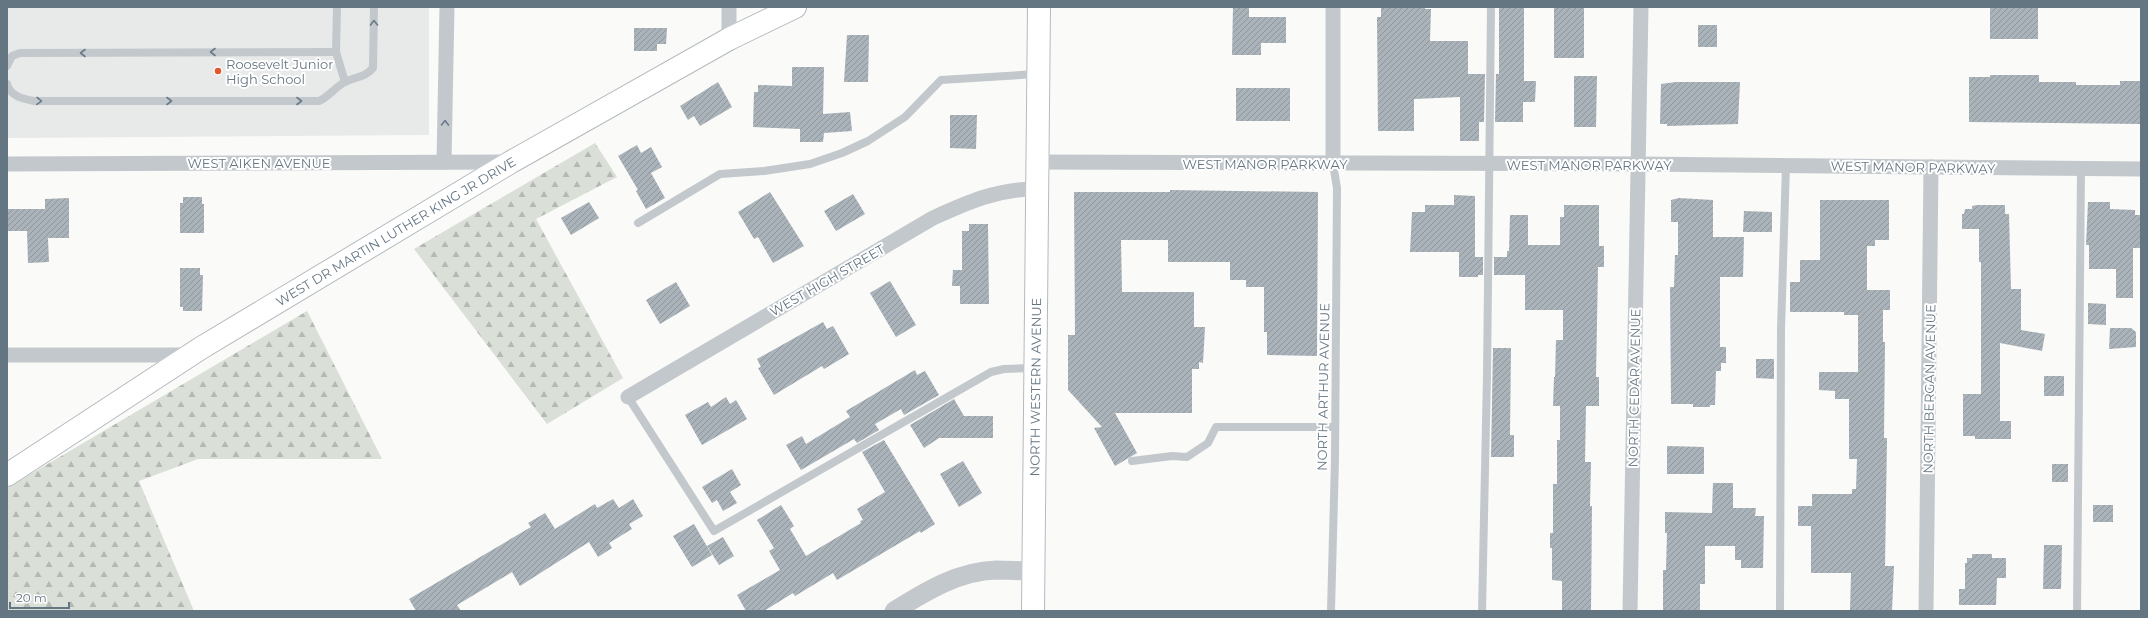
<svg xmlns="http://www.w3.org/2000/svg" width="2148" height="618" font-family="Montserrat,sans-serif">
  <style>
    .built { fill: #e8e9e9 }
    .forest { fill: url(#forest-firs) }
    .building { fill: url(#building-hatch) }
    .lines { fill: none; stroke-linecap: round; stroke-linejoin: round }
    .secondary-casing { stroke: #b3babf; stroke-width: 24 }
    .service { stroke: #c3c8cc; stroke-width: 8 }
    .minor { stroke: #c3c8cc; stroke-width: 15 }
    .tertiary { stroke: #c3c8cc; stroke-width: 19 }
    .secondary { stroke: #fff; stroke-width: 22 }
    .oneway { stroke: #6a7a87 }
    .poi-dot { fill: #e4572e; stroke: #fff; stroke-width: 1.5 }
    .labels { text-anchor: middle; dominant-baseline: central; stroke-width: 4; stroke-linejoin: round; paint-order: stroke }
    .poi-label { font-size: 13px; fill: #657683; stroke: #fff; text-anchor: start }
    .street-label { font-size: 13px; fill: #657683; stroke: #fff }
  </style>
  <defs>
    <pattern id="forest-firs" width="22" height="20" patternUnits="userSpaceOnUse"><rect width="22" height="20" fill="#dadfd7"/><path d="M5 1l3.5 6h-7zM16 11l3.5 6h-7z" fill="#b4b9b4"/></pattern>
    <pattern id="building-hatch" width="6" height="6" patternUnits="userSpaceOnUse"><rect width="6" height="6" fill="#aab3b9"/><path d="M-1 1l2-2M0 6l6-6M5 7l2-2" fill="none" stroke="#8e969c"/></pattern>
  </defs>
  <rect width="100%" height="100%" fill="#fafaf8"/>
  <polygon class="built" points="7,7 429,7 429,135 7,138"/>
  <g class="forest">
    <polygon points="595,143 617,177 536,219 623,378 547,424 414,249"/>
    <polygon points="307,311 382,459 198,459 139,481 194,611 7,611 7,488"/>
  </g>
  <g class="building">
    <polygon points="1233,7 1249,7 1249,17 1286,17 1286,43 1261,43 1261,55 1232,55"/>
    <polygon points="1381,7 1425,7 1425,9 1431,9 1430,41 1468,41 1468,74 1485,74 1484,122 1479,122 1479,141 1460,141 1460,97 1414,99 1414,131 1378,131 1377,17 1381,17"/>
    <polygon points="1499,7 1524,7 1524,81 1536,81 1535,102 1523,102 1523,122 1495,122 1496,74 1499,74"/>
    <rect x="1554" y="7" width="30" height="51"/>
    <rect x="1990" y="7" width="48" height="32"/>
    <rect x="1698" y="25" width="19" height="22"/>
    <polygon points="634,28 667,28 666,44 657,44 657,51 634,51"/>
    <polygon points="847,35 869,35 868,82 844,82"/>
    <polygon points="792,67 824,67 823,114 850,112 852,131 824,133 823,142 800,142 800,129 753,127 754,92 758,92 758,85 792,86"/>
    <polygon points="1990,75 2039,75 2039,82 2076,82 2076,85 2120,85 2120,81 2141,81 2141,124 1969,122 1969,77 1990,77"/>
    <polygon points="1574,76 1597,76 1596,127 1574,127"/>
    <polygon points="718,82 732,107 700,126 694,116 688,120 680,106"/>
    <polygon points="1676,82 1740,82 1738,124 1667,126 1667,124 1660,124 1661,84"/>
    <rect x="1236" y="88" width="54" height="33"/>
    <polygon points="950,115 977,115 976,149 950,148"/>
    <polygon points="637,145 641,153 651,147 662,167 651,173 665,198 646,209 636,191 638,190 618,156"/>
    <polygon points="1170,190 1318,192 1317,356 1267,355 1267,332 1264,332 1264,287 1246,287 1246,280 1230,280 1230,262 1168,262 1168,240 1121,240 1122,292 1194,292 1194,327 1205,327 1203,363 1199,362 1199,369 1192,369 1192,413 1115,413 1137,453 1115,466 1094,428 1102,427 1068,390 1068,335 1075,335 1074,192 1170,192"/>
    <polygon points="770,192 804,246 773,263 758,237 754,239 738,212"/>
    <polygon points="853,194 865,214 836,231 824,211"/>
    <polygon points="1454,195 1475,196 1475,257 1483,257 1483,275 1478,275 1478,277 1459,277 1459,252 1410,252 1412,212 1425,212 1425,205 1454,205"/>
    <polygon points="183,197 202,197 202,204 204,204 204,233 180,233 180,203 183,203"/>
    <polygon points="69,198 69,238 48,238 49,262 28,263 27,231 7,231 7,209 45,209 45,199"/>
    <polygon points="1679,198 1713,200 1713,237 1744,237 1743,277 1720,277 1720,347 1726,347 1726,363 1721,363 1721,371 1716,371 1715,405 1710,405 1710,407 1693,407 1693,404 1671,404 1670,287 1674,287 1675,255 1678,255 1678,222 1671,222 1671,200"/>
    <polygon points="1820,200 1889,200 1889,240 1875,240 1875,246 1867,246 1867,290 1890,290 1890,310 1883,310 1883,342 1885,342 1884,438 1887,438 1885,566 1894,566 1892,611 1850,611 1851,573 1811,573 1811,526 1798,526 1798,506 1812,506 1812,494 1852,494 1852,489 1856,489 1857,459 1849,459 1849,399 1835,399 1835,391 1819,390 1819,372 1858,372 1858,315 1844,315 1844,312 1790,312 1790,282 1800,282 1800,260 1820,260"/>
    <polygon points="589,202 599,218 571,235 561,218"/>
    <polygon points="2088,202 2110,202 2110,209 2135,210 2135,215 2141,215 2141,248 2133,248 2133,298 2116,298 2116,269 2089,269 2089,245 2086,245"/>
    <polygon points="1564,205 1599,205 1599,246 1604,246 1604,267 1598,267 1596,377 1599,377 1599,406 1586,406 1585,462 1591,462 1590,506 1592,506 1591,611 1562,611 1562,581 1552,580 1552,548 1550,548 1550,533 1553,533 1553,484 1557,484 1557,440 1560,440 1560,406 1553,406 1554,377 1555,377 1556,340 1563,340 1563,310 1525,310 1525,275 1494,275 1494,257 1507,257 1507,251 1509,251 1510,215 1528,215 1528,245 1560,245 1560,217 1564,217"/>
    <polygon points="1977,205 2005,205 2005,214 2009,214 2011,289 2021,289 2021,330 2045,334 2042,351 2000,343 2000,421 2011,421 2011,439 1975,439 1975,436 1963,436 1963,394 1981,394 1981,262 1979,262 1979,229 1962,229 1962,214 1964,214 1965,209 1972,209 1972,206"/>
    <polygon points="1744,211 1772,212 1772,232 1743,232"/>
    <polygon points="969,224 988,224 989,304 960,304 960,286 952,286 953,270 962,270 962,231 969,231"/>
    <polygon points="180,268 200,268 200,275 203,275 202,311 183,311 183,307 180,307"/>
    <polygon points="890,281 916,325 896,337 870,293"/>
    <polygon points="676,282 690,306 660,324 646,300"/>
    <polygon points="2088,303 2106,304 2106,325 2088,324"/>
    <polygon points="823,322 827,329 833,326 849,354 824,369 822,366 774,395 758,368 761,367 757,359"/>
    <polygon points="2110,328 2131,328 2136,332 2136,347 2109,349"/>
    <polygon points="1493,348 1511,348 1510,435 1514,435 1514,457 1491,457"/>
    <polygon points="1756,359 1774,359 1774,379 1756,378"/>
    <polygon points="915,370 917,375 925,371 939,395 904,415 901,409 875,424 879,430 857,443 854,439 801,470 786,445 802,436 806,444 850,417 846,411"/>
    <rect x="2044" y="376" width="20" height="20"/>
    <polygon points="726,397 730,404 736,400 747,419 702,445 685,415 708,402 711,407"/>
    <polygon points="954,399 964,416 993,416 993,438 939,438 924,448 910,425"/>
    <polygon points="884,440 935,524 921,533 920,531 837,580 833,573 795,596 793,593 764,611 746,611 737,595 780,570 769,551 774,548 757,520 781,505 794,526 790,529 806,556 861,523 860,521 863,520 857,509 885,492 862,452"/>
    <polygon points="1667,446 1704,447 1704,474 1667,474"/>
    <polygon points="963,461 982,493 959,507 940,474"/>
    <rect x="2052" y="464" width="16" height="18"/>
    <polygon points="732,469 741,485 730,492 737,503 723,511 717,500 712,503 702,487"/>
    <polygon points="1713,483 1733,483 1733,508 1756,508 1755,516 1764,516 1763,568 1741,568 1741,560 1735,560 1735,546 1705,546 1705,584 1700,584 1700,611 1663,611 1663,570 1666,570 1667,533 1665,533 1665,512 1712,513"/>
    <polygon points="613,499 619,508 633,499 643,516 629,524 632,529 609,543 612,548 598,557 589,542 520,586 512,572 457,605 461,611 416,611 409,599 531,527 528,523 545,513 555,529 595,504 597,508"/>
    <rect x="2093" y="505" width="20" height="17"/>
    <polygon points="694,524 712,555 692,567 673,536"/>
    <polygon points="723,537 734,556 719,565 707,546"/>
    <polygon points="2044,545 2062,545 2061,589 2043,589"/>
    <polygon points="1972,554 1992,554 1992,558 2006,558 2006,578 1997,578 1996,605 1959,605 1959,589 1965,589 1965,563 1967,563 1967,558 1972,558"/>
  </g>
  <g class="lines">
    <defs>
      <g id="secondary">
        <path id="s1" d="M7,475L201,348L511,162L729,39L795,7"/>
        <path id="s2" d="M1033,611L1039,7"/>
      </g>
    </defs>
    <use href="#secondary" class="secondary-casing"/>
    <g class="service">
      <polyline points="337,7 336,52 345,82"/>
      <polyline points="7,66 12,56 20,53 336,52"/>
      <path d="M7,84C10,96 23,99 34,101H319C330,96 335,87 345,82C356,76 363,79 373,68L374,7"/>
      <polyline points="638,223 720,174 764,171 810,164 842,153 868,141 905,117 941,80 1037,74"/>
      <polyline points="628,397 714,531 991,372 1004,369 1034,368"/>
      <polyline points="1132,461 1172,456 1187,457 1208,443 1216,427 1335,427"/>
      <polyline points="1331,611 1335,459 1337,188 1333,164"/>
      <polyline points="1482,611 1487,376 1491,7"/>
      <polyline points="1780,611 1781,330 1786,165"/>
      <polyline points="2077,611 2081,168"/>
    </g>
    <g class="minor">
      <polyline points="1333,7 1333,164"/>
      <polyline points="729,39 729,7"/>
      <polyline points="444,162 447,7"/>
      <polyline points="1037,162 1639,164 2141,169"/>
      <polyline points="7,164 510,162"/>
      <polyline points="7,355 190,355"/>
      <path d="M628,397L933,218C968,202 997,189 1036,189"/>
      <polyline points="1630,611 1641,7"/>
      <polyline points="1926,611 1931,167"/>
    </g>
    <path class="tertiary" d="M894,611C925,592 958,571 996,570C1008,570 1020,571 1032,571"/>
    <use href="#secondary" class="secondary"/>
  </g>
  <defs><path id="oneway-chevron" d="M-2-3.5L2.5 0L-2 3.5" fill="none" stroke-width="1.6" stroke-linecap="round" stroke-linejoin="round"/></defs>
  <g class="oneway">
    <use href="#oneway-chevron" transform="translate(374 23) rotate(-90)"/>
    <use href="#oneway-chevron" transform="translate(213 52) rotate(180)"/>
    <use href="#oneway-chevron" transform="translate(83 53) rotate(180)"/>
    <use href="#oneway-chevron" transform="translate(39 101) rotate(1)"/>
    <use href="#oneway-chevron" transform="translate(169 101)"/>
    <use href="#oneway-chevron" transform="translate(299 101)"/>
    <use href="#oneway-chevron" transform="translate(445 123) rotate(-89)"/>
  </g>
  <circle class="poi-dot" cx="218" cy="71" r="4"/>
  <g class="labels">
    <g class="poi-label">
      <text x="226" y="64">Roosevelt Junior<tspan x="226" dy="15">High School</tspan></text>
    </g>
    <g class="street-label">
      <text x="259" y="163">WEST AIKEN AVENUE</text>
      <text x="1265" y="164">WEST MANOR PARKWAY</text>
      <text x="1589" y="165">WEST MANOR PARKWAY</text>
      <text transform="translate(1913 167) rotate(1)">WEST MANOR PARKWAY</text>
      <text stroke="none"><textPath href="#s1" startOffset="459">WEST DR MARTIN LUTHER KING JR DRIVE</textPath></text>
      <text transform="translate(827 280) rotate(-30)">WEST HIGH STREET</text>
      <text stroke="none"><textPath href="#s2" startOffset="224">NORTH WESTERN AVENUE</textPath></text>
      <text transform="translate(1323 387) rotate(-89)">NORTH ARTHUR AVENUE</text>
      <text transform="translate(1634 388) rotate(-89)">NORTH CEDAR AVENUE</text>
      <text transform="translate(1929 389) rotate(-89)">NORTH BERGAN AVENUE</text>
    </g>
  </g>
  <rect width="2148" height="618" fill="none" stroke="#657683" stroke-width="16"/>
  <path d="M10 602v6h59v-6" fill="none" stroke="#657683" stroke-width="2"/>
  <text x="16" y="602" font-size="12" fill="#657683" stroke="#ffffff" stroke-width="3" paint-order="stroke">20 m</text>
</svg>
